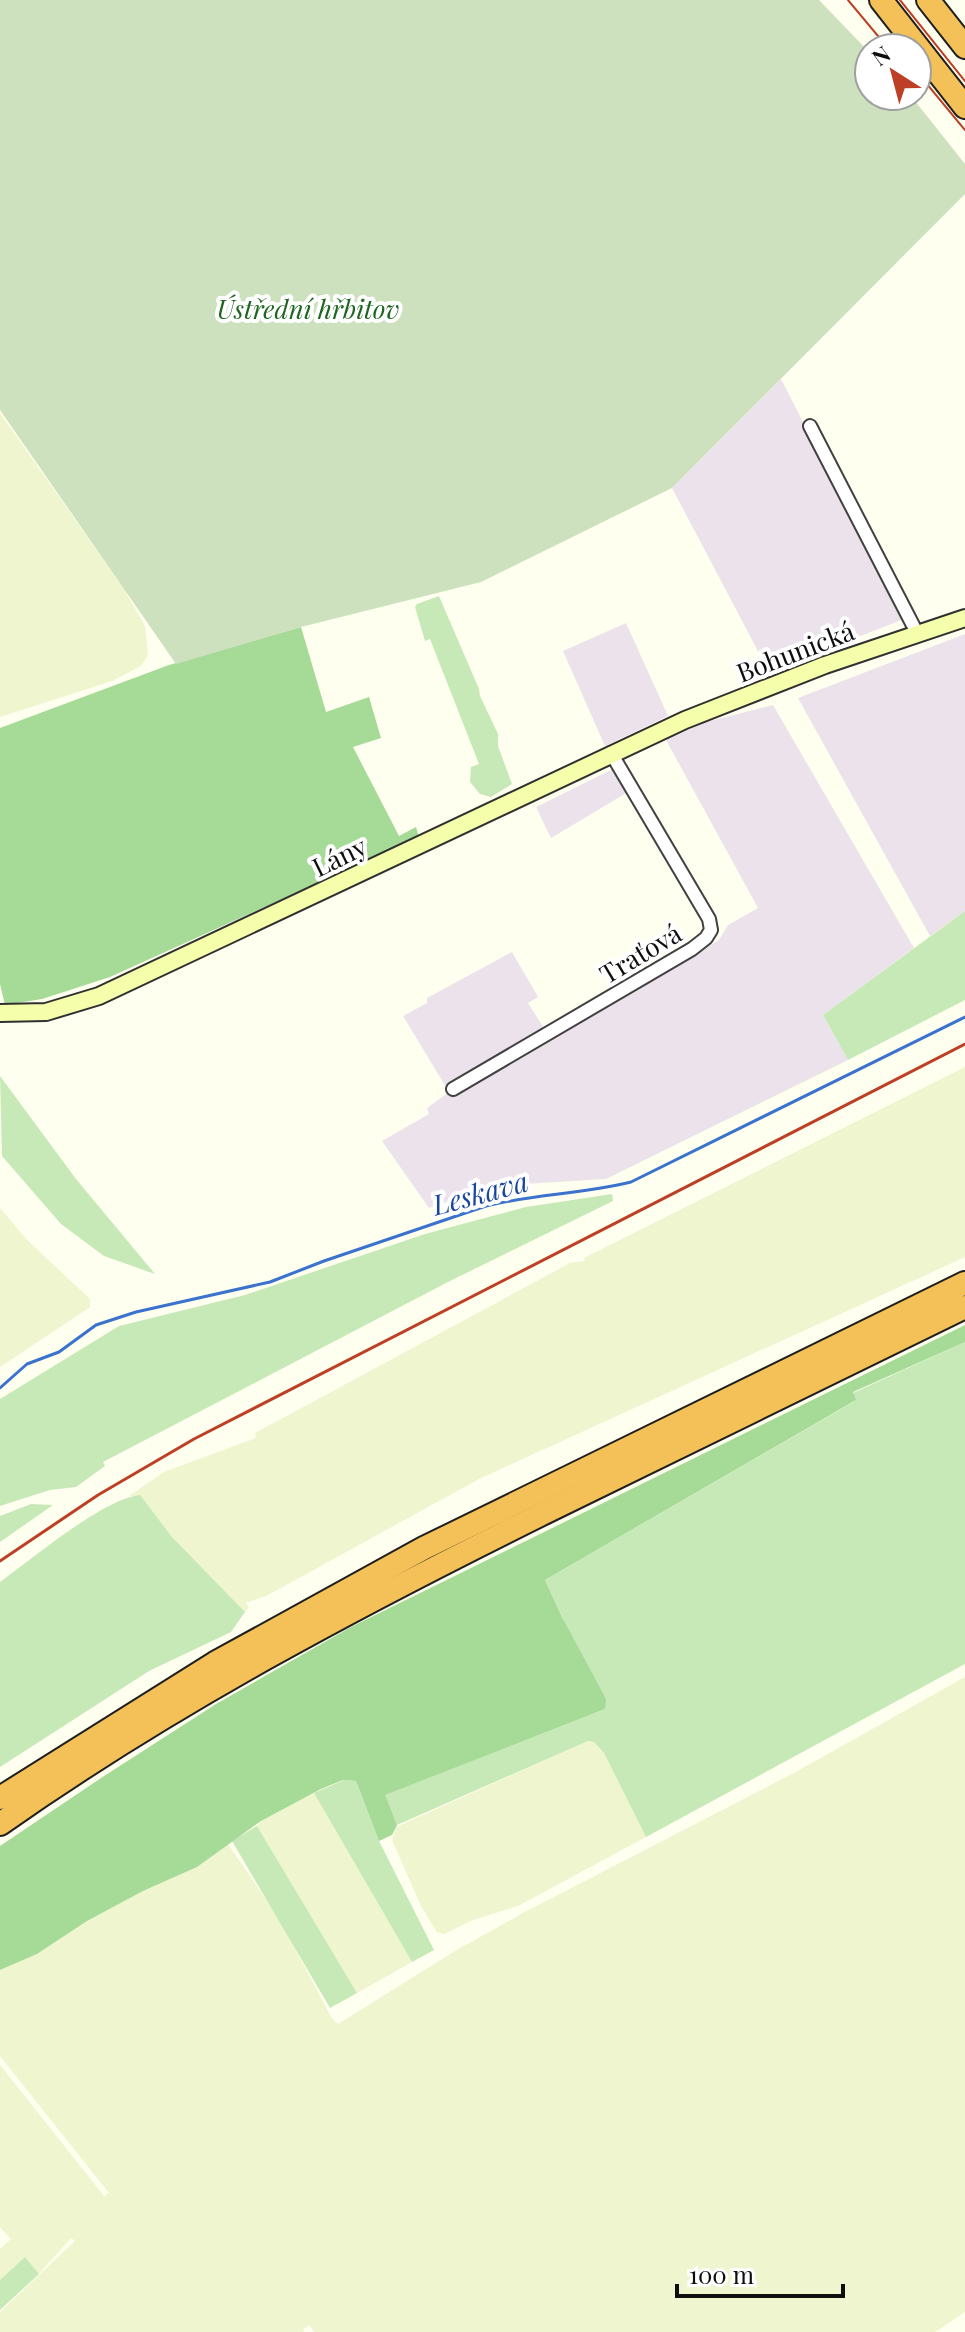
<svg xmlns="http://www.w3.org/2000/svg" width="965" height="2332" font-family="'Playfair Display',serif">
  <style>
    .industrial { fill: #ece2eb }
    .farmland { fill: #eff5ce }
    .green { fill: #c7e9b8 }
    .forest { fill: #a6da97 }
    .cemetery { fill: #cee1bf }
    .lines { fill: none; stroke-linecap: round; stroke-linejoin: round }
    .stream { stroke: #3a72cd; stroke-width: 3 }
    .street-casing { stroke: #414141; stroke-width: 16 }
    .secondary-casing { stroke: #303030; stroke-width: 20 }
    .highway-casing { stroke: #1f1f1f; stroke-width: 26 }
    .street { stroke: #fff; stroke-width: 12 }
    .secondary { stroke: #f5feaa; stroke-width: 16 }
    .highway { stroke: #f3c158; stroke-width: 22 }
    .tram { stroke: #bd4026; stroke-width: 2 }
    .rail { stroke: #bd4026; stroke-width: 3 }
    .labels { text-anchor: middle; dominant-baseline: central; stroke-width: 8; stroke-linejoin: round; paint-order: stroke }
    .park-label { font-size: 26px; font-style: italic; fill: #1e651f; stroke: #fff }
    .street-label { font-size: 26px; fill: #0e0e0e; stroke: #fff }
    .water-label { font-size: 28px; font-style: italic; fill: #17469f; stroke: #fff }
  </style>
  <rect width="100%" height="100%" fill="#feffee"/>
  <g class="industrial">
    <polygon points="781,379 904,619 769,672 672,488"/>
    <polygon points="626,623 668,716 605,746 563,651"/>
    <polygon points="965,634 965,911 930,936 798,698"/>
    <polygon points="773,705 914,948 823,1015 848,1060 606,1179 492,1186 429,1208 382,1141 429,1114 427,1108 449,1092 403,1016 427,1003 427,998 512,952 538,997 528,1003 549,1036 719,940 728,925 758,908 666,740 706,722"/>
    <polygon points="625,763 638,786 551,838 536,807"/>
  </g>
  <g class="farmland">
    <polygon points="0,413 124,589 145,626 148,655 141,666 112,681 0,717"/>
    <polygon points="965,1067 965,1257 479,1479 268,1595 246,1603 249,1607 245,1612 172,1537 140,1496 129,1496 164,1472 256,1438 255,1433 570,1263 585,1261 584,1258"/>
    <polygon points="0,1208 26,1239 90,1299 90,1307 0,1367"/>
    <polygon points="965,1677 965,2312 935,2332 314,2332 310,2325 303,2329 304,2332 0,2332 0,2312 75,2241 71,2238 39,2274 25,2257 0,2280 0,2249 11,2239 0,2227 0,2065 104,2196 109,2193 0,2056 0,1970 37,1954 87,1921 143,1891 197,1867 228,1844 280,1920 331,2017 338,2024 455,1951 523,1913 794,1773"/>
    <polygon points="588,1741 594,1742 604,1753 646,1837 518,1906 473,1920 444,1934 437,1932 421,1906 392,1840 396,1827"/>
    <polygon points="314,1793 412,1962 357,1993 257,1826 261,1821"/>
  </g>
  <g class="green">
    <polygon points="439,596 479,689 480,696 498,734 498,746 512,784 491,797 480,794 470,782 471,767 479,764 430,639 425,641 415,607 417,604"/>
    <polygon points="965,911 965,1000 848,1060 823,1015"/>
    <polygon points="0,1076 76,1179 155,1274 104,1256 61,1224 2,1156"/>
    <polygon points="612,1194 613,1201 448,1282 103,1462 105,1466 76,1487 50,1490 0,1506 0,1399 119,1326 245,1295 425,1234 526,1207"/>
    <polygon points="965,1342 965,1664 646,1837 604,1753 594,1742 588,1741 397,1825 384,1795 605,1709 545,1580 855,1401 853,1393"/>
    <path d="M140,1495L172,1537L245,1612L231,1632L149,1671L0,1767V1582C32,1559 103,1499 140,1495Z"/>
    <polygon points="31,1504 53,1505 0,1542 0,1516"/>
    <polygon points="344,1780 356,1781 379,1841 434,1950 412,1962 314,1793"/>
    <polygon points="257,1826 357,1993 330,2008 232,1841"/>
    <polygon points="25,2257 39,2274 0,2310 0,2280"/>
  </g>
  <g class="forest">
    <polygon points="301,627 326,712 369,697 381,738 353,747 399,836 416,827 419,837 110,977 42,999 5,1005 0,984 0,728 169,665"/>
    <polygon points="965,1325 965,1342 853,1392 856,1400 545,1580 562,1617 606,1699 605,1709 385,1795 397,1825 392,1835 379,1841 356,1781 343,1780 321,1789 261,1821 197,1867 143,1891 87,1921 37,1954 0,1970 0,1846 101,1778 216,1704 351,1627"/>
  </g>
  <polygon class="cemetery" points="0,0 819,0 869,52 869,96 911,96 965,164 965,194 672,488 481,582 301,627 176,664 0,410"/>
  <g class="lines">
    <path class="stream" d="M0,1388L27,1364L59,1352L96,1325L136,1312L270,1282L324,1261L486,1206C534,1194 583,1194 631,1182L965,1017"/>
    <defs>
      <g id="street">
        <polyline points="810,426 917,633"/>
        <polyline points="453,1089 692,949 706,938 711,930 709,919 611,753"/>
      </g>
      <polyline id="secondary" points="0,1013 46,1012 99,996 685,720 825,665 965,618"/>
      <g id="highway">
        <polyline points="881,0 965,107"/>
        <polyline points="928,0 965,47"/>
        <polyline points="0,1798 215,1663 424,1548 965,1283"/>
        <path d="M0,1824C172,1703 358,1605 546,1512C685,1443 826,1376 965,1307"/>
      </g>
    </defs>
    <use href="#street" class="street-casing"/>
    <use href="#secondary" class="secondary-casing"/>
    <use href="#highway" class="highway-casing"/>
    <use href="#street" class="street"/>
    <use href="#secondary" class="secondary"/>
    <use href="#highway" class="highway"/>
    <g class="tram">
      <polyline points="848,0 888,48"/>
      <polyline points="900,0 965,81"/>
      <polyline points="917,72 965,130"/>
    </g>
    <polyline class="rail" points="0,1561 98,1495 194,1439 965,1044"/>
  </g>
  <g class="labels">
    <g class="park-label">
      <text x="308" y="308">Ústřední hřbitov</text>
    </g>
    <g class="street-label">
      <text transform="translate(795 651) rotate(-21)">Bohunická</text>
      <text transform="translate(339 856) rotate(-26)">Lány</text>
      <text transform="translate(640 953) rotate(-31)">Traťová</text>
    </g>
    <g class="water-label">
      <text transform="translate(480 1192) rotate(-15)">Leskava</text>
    </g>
  </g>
  <g transform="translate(893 72) rotate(324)"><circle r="38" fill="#ffffff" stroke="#9f9f9f" stroke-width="2"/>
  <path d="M0-6L14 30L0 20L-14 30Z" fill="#bd4026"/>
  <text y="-12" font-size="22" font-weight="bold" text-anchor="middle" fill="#0e0e0e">N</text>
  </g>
  <path d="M677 2284v12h166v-12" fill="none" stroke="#0e0e0e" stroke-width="4"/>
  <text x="689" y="2284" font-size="24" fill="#0e0e0e" stroke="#ffffff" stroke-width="6" paint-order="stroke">100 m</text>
</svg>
